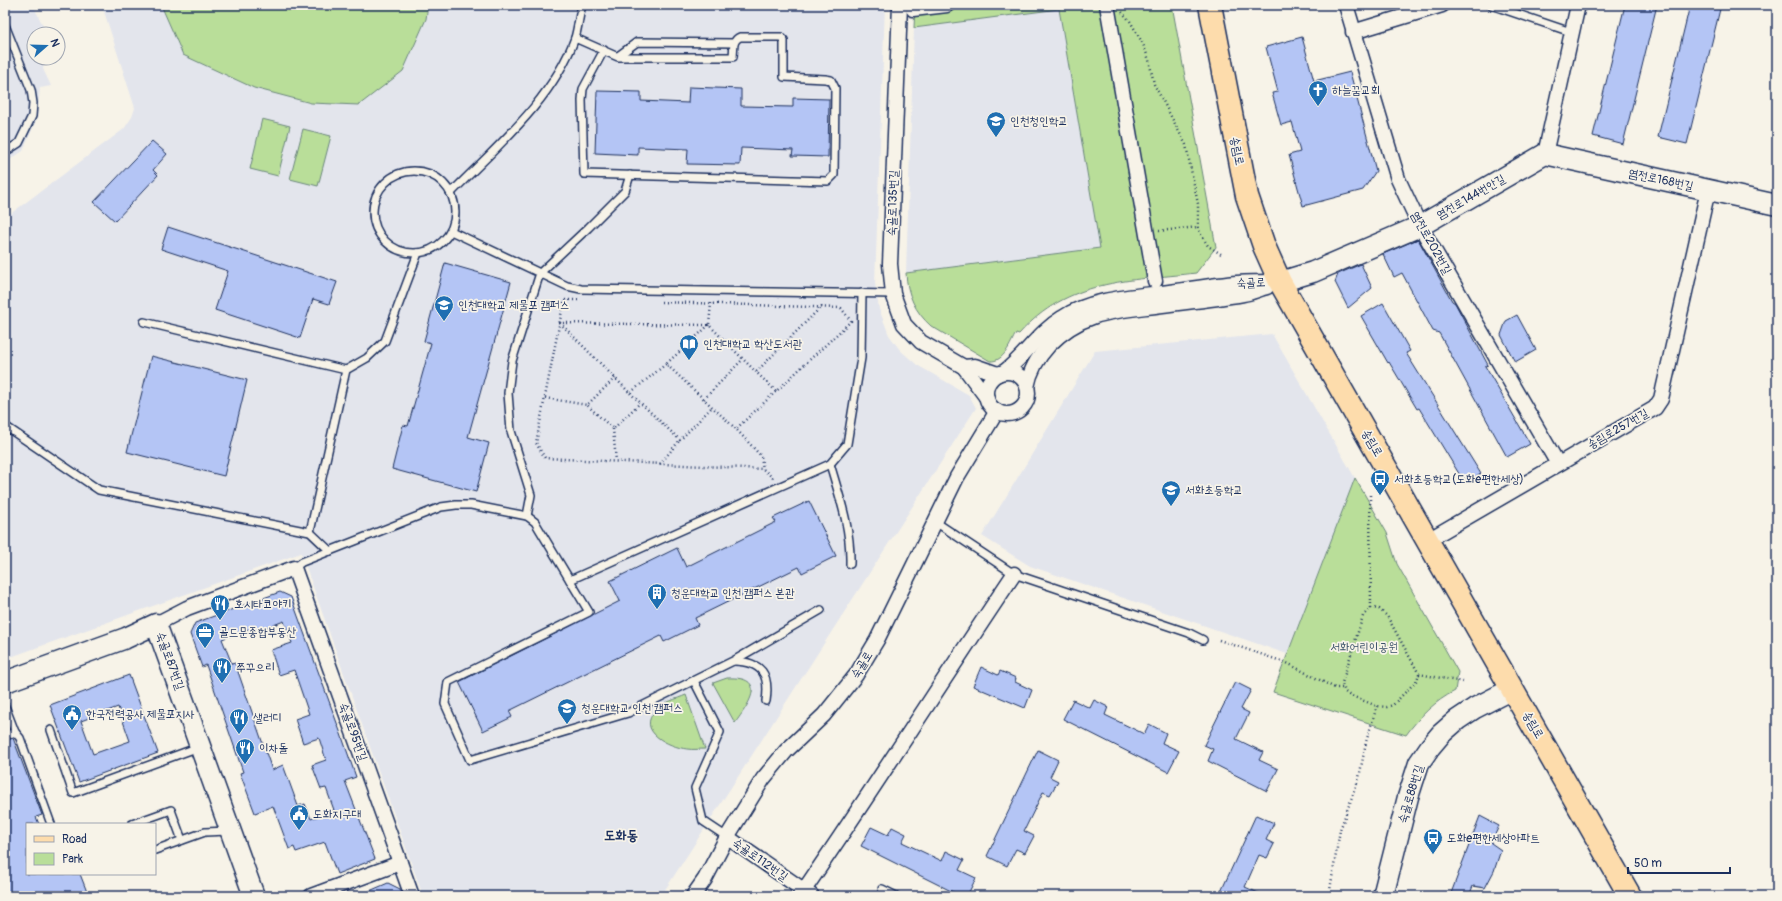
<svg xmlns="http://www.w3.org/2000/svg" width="1782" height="901" font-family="Pangolin,'Poor Story',sans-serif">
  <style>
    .built { fill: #e3e5ec }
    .green { fill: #b9de99; stroke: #6a867c }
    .building { fill: #b4c5f5; stroke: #1b2f5e; fill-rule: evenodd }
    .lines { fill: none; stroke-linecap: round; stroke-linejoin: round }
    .lane-casing { stroke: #1b2f5e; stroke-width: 10 }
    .street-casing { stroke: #1b2f5e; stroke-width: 17 }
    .secondary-casing { stroke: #1b2f5e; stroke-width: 23 }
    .primary-casing { stroke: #1b2f5e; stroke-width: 25 }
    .path { stroke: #1b2f5e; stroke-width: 2.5; stroke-dasharray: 1 3; stroke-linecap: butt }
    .lane { stroke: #f7f3e8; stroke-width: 7 }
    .street { stroke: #f7f3e8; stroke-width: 14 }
    .secondary { stroke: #f7f3e8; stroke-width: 20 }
    .primary { stroke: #fddcac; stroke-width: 22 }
    .labels { text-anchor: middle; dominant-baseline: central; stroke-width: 3.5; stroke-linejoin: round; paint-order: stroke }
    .poi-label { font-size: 12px; fill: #1b2f5e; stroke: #f7f3e8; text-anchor: start }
    .street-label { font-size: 12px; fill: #1b2f5e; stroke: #f7f3e8 }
    .park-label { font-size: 12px; fill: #3b526a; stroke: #f7f3e8 }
    .quarter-label { font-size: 14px; font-weight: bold; fill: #1b2f5e; stroke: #f7f3e8 }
  </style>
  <rect width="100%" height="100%" fill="#f7f3e8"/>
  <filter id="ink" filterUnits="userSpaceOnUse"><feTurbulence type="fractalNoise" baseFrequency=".025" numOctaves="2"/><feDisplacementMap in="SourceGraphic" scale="8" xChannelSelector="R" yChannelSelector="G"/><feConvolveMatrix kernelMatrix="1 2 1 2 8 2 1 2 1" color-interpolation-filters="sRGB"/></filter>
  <g filter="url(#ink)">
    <g class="built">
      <polygon points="5,5 33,5 47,34 34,34 34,58 46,58 43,69 51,86 40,88 37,118 23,151 5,163"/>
      <polygon points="102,5 885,5 875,283 879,309 889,335 900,350 917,365 969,395 976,408 661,896 423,896 301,553 5,659 5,218 124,129 132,117 135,108"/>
      <polygon points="1059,9 1100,248 906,273 914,28"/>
      <polygon points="1272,334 1355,478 1287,654 1030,566 982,536 1095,351"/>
    </g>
    <g class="green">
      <polygon points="161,5 428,5 426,19 403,71 359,105 311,103 254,88 183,55"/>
      <path d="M915,5H1172L1216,247L1196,273C1128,281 1068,279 1019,334L1016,333C1010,344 1004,362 990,361L931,326C915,312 907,294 906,273L1100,248L1059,9L914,28Z"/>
      <polygon points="262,119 290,126 278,176 250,169"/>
      <polygon points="303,129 331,136 318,186 290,179"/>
      <path d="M1355,478L1387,533L1397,564L1458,672L1455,691C1435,701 1419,717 1406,735L1273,692Z"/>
      <path d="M727,678C769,676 749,704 735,723L713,683Z"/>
      <path d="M686,695L705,749C699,749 693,750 687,749C669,747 635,731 656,710C663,702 677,699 686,695Z"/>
    </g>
    <g class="building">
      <polygon points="1625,5 1657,5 1623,144 1593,136"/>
      <polygon points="1690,5 1721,5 1687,144 1658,137"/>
      <polygon points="1302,37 1314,81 1350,72 1376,171 1363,190 1303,206 1289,155 1300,152 1292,122 1281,125 1272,93 1278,92 1266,47"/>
      <polygon points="689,87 741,89 741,106 793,107 793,98 829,99 828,157 792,156 793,150 741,148 740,165 687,164 688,149 638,147 638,155 595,153 597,91 641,92 641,101 688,103"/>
      <polygon points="152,141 167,154 153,170 158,175 115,221 94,202"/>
      <polygon points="168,227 337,282 329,304 313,299 300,338 215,310 228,271 161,249"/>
      <polygon points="1418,239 1452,301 1455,303 1488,365 1485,366 1530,444 1507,457 1439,333 1433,331 1402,273 1394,277 1383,254"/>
      <polygon points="445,263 511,282 468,437 489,443 476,492 392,469 403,425 408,426 431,343 424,341"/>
      <polygon points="1361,264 1372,288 1348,308 1335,282 1338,274"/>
      <polygon points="1383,303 1410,351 1406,353 1481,474 1471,480 1461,477 1419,408 1417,409 1389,362 1388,363 1361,316"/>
      <polygon points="1517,315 1536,350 1515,362 1501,335 1506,321"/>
      <polygon points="151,356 247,380 224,476 127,452"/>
      <polygon points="809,501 836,556 802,573 799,567 695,618 698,625 664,642 661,636 509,711 512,717 483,731 459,682 620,601 610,581 677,548 686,567 776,522 773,518"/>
      <path d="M280,592L291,597L341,734L356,777L345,781L375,859L337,874L325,842L296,852L294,847L289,849L273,806L255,813L240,773L243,772L206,665L202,667L190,634L195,623ZM284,621L292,643L271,650L279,675L294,670L309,714L295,719L303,743L319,738L326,760L312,765L321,789L326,788L334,810L311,819L305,804L298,806L283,765L272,770L235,663L232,664L222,639L248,629L250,634Z"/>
      <polygon points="981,667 998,675 1000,671 1016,678 1015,682 1032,690 1025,708 973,686"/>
      <path d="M129,675L158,753L79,782L50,705ZM118,707L130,741L93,754L81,721Z"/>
      <polygon points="1235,682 1251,690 1241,709 1249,713 1236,739 1263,752 1259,760 1278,769 1267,791 1208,761 1213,749 1204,745"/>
      <polygon points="1073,700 1090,708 1094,700 1108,707 1105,715 1144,734 1149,724 1166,733 1162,743 1179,751 1168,772 1063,719"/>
      <polygon points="13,738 42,815 36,817 39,824 27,824 27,874 80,874 87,892 77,896 5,896 5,741"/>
      <polygon points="1038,750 1058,760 1050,777 1058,781 1050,795 1043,792 1024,831 1034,836 1025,853 1016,849 1007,866 987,856"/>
      <polygon points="1256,815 1274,823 1266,840 1274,844 1267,858 1259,855 1245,887 1265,896 1219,896"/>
      <polygon points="1480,816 1499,826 1491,843 1501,850 1494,871 1485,888 1473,886 1469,896 1450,896"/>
      <polygon points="871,827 888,835 892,827 906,834 902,842 942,861 946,851 964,860 959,870 976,878 967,896 961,896 861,846"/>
      <polygon points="388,883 400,889 403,896 358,896"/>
    </g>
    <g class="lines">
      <defs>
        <g id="lane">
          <polyline points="1491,5 1571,32"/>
          <polyline points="5,25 31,90 33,103 32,116 19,143 5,152"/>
          <path d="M575,38L618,57H733C734,49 732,40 740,37H781L784,40V77L825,79L831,80L835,88L834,175L828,181L584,174L582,100L583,89L604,50"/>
          <polyline points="618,56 637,42 734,43"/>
          <circle cx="414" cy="212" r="41"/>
          <path d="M451,193C497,146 552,101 575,38C578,28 579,16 582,5"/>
          <polyline points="451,231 567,286 581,289 893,294"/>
          <polyline points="144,322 346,370"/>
          <polyline points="5,426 99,490 310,532 330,551"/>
          <path d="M830,464C840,498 851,529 850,564"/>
          <polyline points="527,516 531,495 511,431 508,393 512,361 540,273 588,228 625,191 630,175"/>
          <polyline points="934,521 1014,574 1189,633 1203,640"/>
          <polyline points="310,532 346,370 367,358 385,341 418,253"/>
          <polyline points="294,568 302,562 441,507 456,505 471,505 527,516 535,522 589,612 448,682 445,704 470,760 628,713 733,661 821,610"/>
          <polyline points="570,580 830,464 847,444 861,358 862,293"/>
          <path d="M734,661C762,662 770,674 766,701"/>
          <polyline points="694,681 720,732 695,788 703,821 727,837"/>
          <polyline points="5,706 15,732 20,738 51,824"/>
          <polyline points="51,730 73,793 199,747"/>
          <polyline points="5,736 15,732"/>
          <polyline points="132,824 171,810 182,840"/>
          <polyline points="155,850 205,832 228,831"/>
          <polyline points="882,889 896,896"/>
        </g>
        <g id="street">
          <polyline points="900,5 890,264 893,294 904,324 921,342 964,367 987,398"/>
          <polyline points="1107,5 1155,281"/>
          <polyline points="1346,5 1398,179 1420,226 1558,464"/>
          <polyline points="913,9 947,5"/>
          <polyline points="1353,32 1442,5"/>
          <polyline points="1545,154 1578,5"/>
          <polyline points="964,367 975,366 998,374"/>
          <path d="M1004,372C1025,356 1039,332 1062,318C1091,299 1128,297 1162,293C1187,290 1212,285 1237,283C1252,282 1266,282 1280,282"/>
          <circle cx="1007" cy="393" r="21"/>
          <path d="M1027,387C1030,370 1037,358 1049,345C1081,312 1113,311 1155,306C1185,302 1214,299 1243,294C1251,293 1259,289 1267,287"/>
          <polyline points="1428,540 1655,408 1661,399 1708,190"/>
          <polyline points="156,624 187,608 294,568 412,896"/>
          <polyline points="727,837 812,896"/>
          <polyline points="311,896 400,863"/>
          <polyline points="693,896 705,879 727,837 763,779 786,751 824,715 856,675 877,640 957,477 997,411"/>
          <path d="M800,896C873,790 942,681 1014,574"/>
        </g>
        <g id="secondary">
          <polyline points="1280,282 1313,272 1420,226 1545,154 1777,205"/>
          <polyline points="5,682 126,638 156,624 254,896"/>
          <polyline points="1383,896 1408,797 1419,763 1430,747 1441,734 1457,720 1475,708 1512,689"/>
        </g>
        <polyline id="primary" points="1210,5 1247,196 1264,246 1280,282 1630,896"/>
      </defs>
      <use href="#lane" class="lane-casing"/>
      <use href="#street" class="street-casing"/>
      <use href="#secondary" class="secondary-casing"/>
      <use href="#primary" class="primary-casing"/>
      <g class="path">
        <polyline points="1122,12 1130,21 1143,44 1149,60 1154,84 1186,145 1198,204 1198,227 1200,233 1208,246 1221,254"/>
        <polyline points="1159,231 1198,227"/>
        <polyline points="578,300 564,300 536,443 545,458 763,469 774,479"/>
        <polyline points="661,302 841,308 851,321 736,429 761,456 763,469"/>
        <polyline points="711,303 709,325 756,372"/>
        <polyline points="559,323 708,325"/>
        <polyline points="560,323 630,393 666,364"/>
        <polyline points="709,325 666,364 736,429"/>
        <polyline points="615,378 587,405 613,429 640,403"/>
        <polyline points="776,391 756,372 822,306"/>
        <polyline points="630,393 680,440 712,407"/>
        <polyline points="545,398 587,405"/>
        <polyline points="704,399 743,359"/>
        <polyline points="613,429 616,461"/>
        <polyline points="660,464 680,440"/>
        <polyline points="1370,495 1371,608"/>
        <polygon points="1371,608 1379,609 1387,616 1419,674 1417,680 1393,705 1387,707 1377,706 1349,695 1345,692 1342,683 1363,616"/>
        <polyline points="1219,640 1287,663 1335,688 1343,688"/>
        <polyline points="1419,674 1463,682"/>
        <polyline points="1329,896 1340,830 1359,778 1366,742 1377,706"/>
      </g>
      <use href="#lane" class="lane"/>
      <use href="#street" class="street"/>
      <use href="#secondary" class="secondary"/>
      <use href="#primary" class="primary"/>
    </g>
  </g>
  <defs>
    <symbol id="church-pin" viewBox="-11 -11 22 30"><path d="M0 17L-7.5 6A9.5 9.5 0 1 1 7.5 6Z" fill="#1f6fb2" stroke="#f7f3e8"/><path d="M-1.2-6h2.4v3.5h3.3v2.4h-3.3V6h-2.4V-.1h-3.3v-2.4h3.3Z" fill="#fff"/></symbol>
    <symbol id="school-pin" viewBox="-11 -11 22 30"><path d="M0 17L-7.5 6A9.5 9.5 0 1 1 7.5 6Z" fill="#1f6fb2" stroke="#f7f3e8"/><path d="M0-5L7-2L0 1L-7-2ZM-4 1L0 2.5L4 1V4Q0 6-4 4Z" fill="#fff"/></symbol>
    <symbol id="university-pin" viewBox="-11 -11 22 30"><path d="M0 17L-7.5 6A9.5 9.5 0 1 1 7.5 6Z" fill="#1f6fb2" stroke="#f7f3e8"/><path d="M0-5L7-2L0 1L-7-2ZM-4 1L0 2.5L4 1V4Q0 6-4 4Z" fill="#fff"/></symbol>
    <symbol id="library-pin" viewBox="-11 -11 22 30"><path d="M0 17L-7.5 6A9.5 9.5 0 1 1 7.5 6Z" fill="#1f6fb2" stroke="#f7f3e8"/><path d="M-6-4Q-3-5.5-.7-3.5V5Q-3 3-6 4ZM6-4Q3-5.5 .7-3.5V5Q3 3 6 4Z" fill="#fff"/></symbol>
    <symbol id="bus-pin" viewBox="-11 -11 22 30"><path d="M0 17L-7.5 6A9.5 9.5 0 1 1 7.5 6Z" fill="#1f6fb2" stroke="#f7f3e8"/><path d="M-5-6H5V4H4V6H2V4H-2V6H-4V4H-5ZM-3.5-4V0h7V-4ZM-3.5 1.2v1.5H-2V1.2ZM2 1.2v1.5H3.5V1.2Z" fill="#fff"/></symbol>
    <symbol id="building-pin" viewBox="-11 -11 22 30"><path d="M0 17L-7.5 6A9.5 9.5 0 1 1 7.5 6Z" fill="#1f6fb2" stroke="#f7f3e8"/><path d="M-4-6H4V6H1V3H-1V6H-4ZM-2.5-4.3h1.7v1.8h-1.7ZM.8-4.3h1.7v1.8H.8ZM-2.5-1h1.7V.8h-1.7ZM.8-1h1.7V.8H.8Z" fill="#fff"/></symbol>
    <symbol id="restaurant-pin" viewBox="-11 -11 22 30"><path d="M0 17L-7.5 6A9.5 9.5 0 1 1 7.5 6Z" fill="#1f6fb2" stroke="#f7f3e8"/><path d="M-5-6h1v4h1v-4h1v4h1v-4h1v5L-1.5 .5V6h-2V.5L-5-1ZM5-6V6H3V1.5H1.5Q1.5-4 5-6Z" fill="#fff"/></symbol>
    <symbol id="office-pin" viewBox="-11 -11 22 30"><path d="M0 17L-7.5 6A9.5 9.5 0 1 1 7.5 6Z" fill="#1f6fb2" stroke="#f7f3e8"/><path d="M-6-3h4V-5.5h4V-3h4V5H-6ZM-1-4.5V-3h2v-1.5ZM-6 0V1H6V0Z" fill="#fff"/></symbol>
    <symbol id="civic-pin" viewBox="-11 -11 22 30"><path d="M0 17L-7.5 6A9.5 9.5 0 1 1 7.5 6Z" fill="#1f6fb2" stroke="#f7f3e8"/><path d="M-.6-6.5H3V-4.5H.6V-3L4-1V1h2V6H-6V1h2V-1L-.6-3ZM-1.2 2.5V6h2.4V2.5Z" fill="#fff"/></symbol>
  </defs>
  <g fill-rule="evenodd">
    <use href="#church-pin" x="1307" y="79" width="22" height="30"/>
    <use href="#school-pin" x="985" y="110" width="22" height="30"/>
    <use href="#university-pin" x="433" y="294" width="22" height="30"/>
    <use href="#library-pin" x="678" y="333" width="22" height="30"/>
    <use href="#bus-pin" x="1369" y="468" width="22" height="30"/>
    <use href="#school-pin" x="1160" y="479" width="22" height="30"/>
    <use href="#building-pin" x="646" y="582" width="22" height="30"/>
    <use href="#restaurant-pin" x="209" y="593" width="22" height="30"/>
    <use href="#office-pin" x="194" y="621" width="22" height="30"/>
    <use href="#restaurant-pin" x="211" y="656" width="22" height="30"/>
    <use href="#university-pin" x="556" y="697" width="22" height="30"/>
    <use href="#civic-pin" x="61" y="703" width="22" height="30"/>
    <use href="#restaurant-pin" x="228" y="707" width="22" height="30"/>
    <use href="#restaurant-pin" x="234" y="737" width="22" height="30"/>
    <use href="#civic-pin" x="288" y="803" width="22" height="30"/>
    <use href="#bus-pin" x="1422" y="827" width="22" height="30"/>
  </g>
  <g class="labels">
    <g class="poi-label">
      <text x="1332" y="90">하늘꿈교회</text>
      <text x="1010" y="121">인천청인학교</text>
      <text x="458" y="305">인천대학교 제물포 캠퍼스</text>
      <text x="703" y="344">인천대학교 학산도서관</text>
      <text x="1394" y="479">서화초등학교(도화e편한세상)</text>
      <text x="1185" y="490">서화초등학교</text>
      <text x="671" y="593">청운대학교 인천 캠퍼스 본관</text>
      <text x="234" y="604">호시타코야키</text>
      <text x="219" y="632">골드문종합부동산</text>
      <text x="236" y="667">쭈꾸으리</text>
      <text x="581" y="708">청운대학교 인천 캠퍼스</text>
      <text x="86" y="714">한국전력공사 제물포지사</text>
      <text x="253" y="718">샐러디</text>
      <text x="259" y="748">이차돌</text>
      <text x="313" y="814">도화지구대</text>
      <text x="1447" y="838">도화e편한세상아파트</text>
    </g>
    <g class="street-label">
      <text transform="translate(1237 151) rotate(79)">송림로</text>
      <text transform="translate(1661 180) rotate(12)">염전로168번길</text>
      <text transform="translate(1471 197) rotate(-30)">염전로144번안길</text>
      <text transform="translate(893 203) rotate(-88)">숙골로135번길</text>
      <text transform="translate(1431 243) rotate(61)">염전로202번길</text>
      <text transform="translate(1251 283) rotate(-2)">숙골로</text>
      <text transform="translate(1618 429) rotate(-30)">송림로257번길</text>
      <text transform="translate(1372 443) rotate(60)">송림로</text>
      <text transform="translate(170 661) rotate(70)">숙골로87번길</text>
      <text transform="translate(862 665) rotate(-58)">숙골로</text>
      <text transform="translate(1533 725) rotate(60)">송림로</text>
      <text transform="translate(353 732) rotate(70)">숙골로95번길</text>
      <text transform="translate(1411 794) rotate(-73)">숙골로88번길</text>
      <text transform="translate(760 860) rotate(35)">숙골로112번길</text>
    </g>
    <g class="park-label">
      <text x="1364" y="647">서화어린이공원</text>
    </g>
    <g class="quarter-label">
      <text x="621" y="835">도화동</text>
    </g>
  </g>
  <rect width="1782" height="901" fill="none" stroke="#f7f3e8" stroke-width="20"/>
  <rect x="10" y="10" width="1762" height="881" fill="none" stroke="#1b2f5e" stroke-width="1.5" filter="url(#ink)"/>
  <rect x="26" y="823" width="130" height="52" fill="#f7f3e8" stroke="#9fa5b1"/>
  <rect x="34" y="836" width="20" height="6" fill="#fddcac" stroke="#9fa5b1"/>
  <text x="62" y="843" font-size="12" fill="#1b2f5e">Road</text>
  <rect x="34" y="853" width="20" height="12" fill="#b9de99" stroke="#9fa5b1"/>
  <text x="62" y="863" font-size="12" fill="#1b2f5e">Park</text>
  <g transform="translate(46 46) rotate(70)"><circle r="19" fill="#f7f3e8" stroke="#9fa5b1"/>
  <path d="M0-3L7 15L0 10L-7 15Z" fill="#1f6fb2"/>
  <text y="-6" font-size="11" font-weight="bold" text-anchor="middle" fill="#1b2f5e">N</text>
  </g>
  <path d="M1628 867v6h102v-6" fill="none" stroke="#1b2f5e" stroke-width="2"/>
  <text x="1634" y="867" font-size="12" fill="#1b2f5e" stroke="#f7f3e8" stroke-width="3" paint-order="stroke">50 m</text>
</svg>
